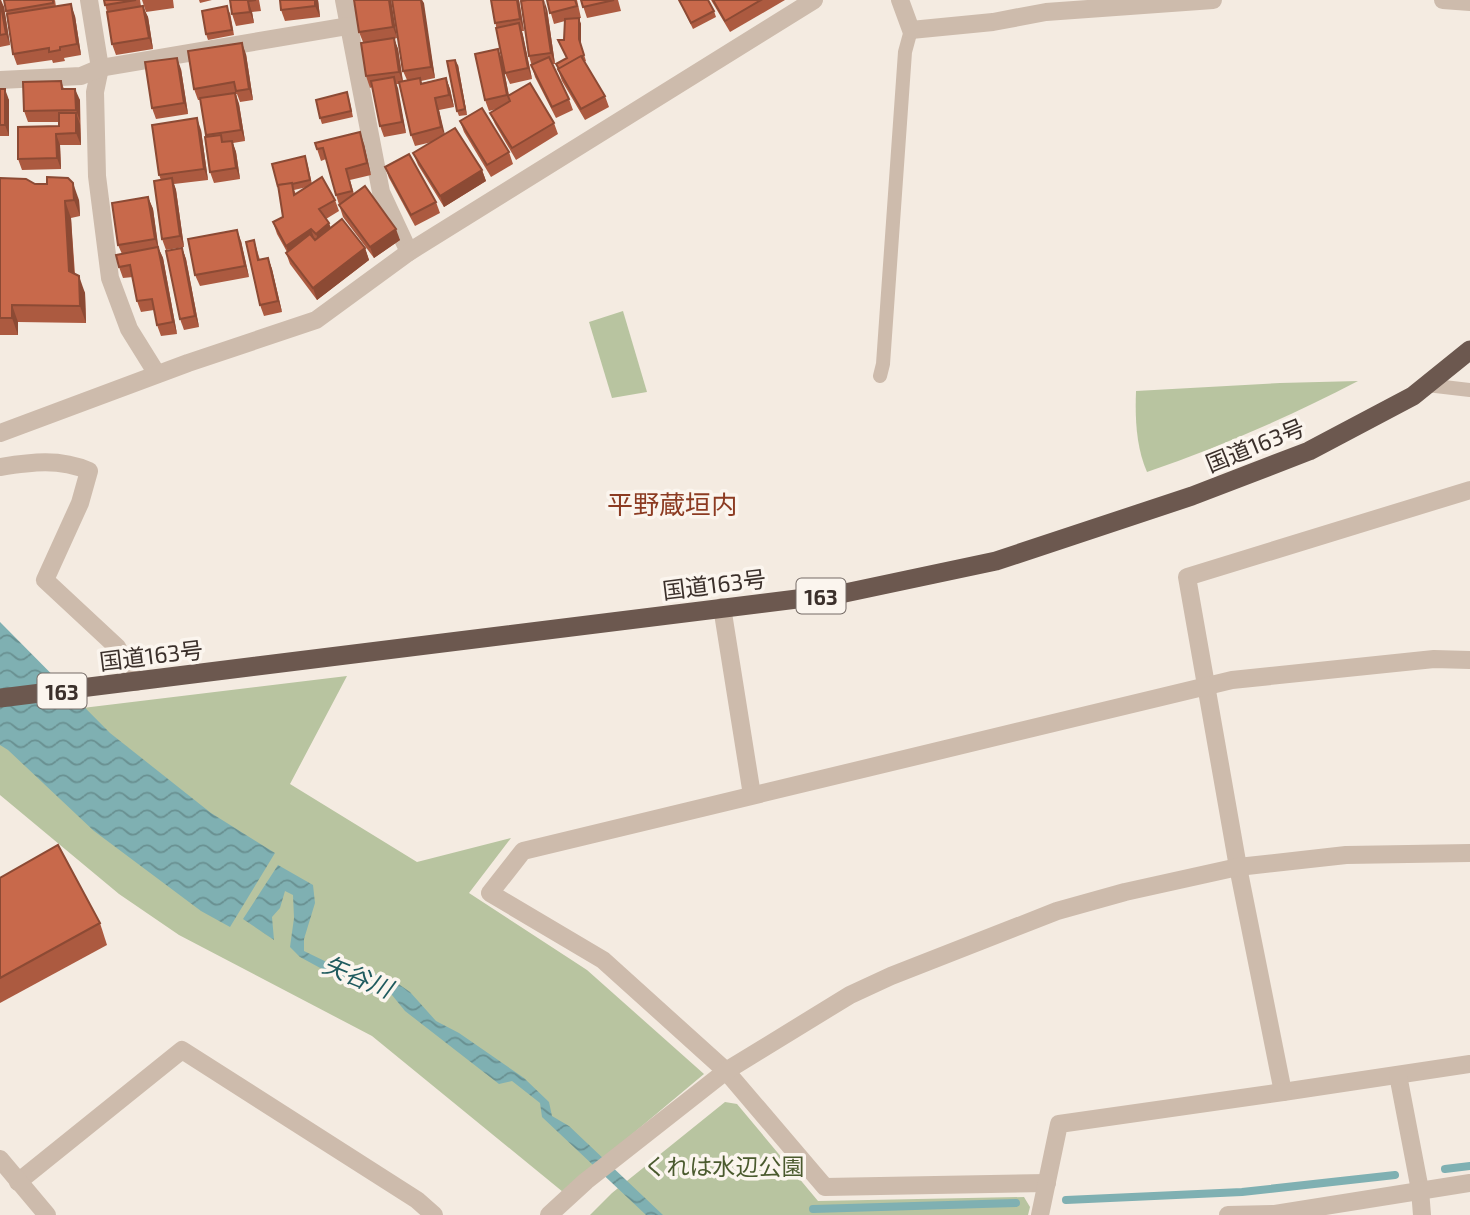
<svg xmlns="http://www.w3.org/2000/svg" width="1470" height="1215" font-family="'Exo 2','Noto Sans JP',sans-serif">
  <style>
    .park { fill: #b8c4a0 }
    .water { fill: url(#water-waves) }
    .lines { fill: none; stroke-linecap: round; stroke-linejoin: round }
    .stream { stroke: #7fb0b2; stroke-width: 8 }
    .service { stroke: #cdbbac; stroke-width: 14 }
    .minor { stroke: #cdbbac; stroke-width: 18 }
    .tertiary { stroke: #cdbbac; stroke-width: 18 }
    .trunk { stroke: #6c584f; stroke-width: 19 }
    .wall { fill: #ac5a40; fill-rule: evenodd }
    .shaded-wall { fill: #8c4a34 }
    .building { fill: #c8694b; stroke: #8c4a34; stroke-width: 2 }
    .labels { text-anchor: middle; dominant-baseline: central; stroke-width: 7; stroke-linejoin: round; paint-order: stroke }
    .shield { fill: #fbf5ee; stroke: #756b66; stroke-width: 2 }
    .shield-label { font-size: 21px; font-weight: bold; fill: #3b302b }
    .street-label { font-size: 23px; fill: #3b302b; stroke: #fbf5ee }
    .park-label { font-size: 23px; fill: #4a5a2e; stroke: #fbf5ee }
    .water-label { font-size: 24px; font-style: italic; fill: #1f5a5e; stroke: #fbf5ee }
    .quarter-label { font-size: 26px; fill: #8c3b22; stroke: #fbf5ee }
  </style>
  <defs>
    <pattern id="water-waves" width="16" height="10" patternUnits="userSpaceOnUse" patternTransform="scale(1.75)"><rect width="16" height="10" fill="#7fb0b2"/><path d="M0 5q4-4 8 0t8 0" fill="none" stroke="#699091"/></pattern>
  </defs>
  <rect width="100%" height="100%" fill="#f4ebe1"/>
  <g class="park">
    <polygon points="623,311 647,392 612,398 589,322"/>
    <path d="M1358,381C1289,417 1220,447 1147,472C1136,447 1135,418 1136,391L1280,383Z"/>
    <polygon points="347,676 290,784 417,862 511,838 469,893 587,970 704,1074 563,1192 372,1036 179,935 119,894 0,795 0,718"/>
    <polygon points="725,1102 737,1104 818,1201 1024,1197 1030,1207 1028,1215 590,1215 612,1193"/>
  </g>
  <g class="water">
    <polygon points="0,622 110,733 211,813 275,853 230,927 201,911 94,831 8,750 0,745"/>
    <polygon points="278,865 313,885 315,903 304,939 304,951 337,967 387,976 410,992 436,1021 459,1033 524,1078 549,1102 552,1116 569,1126 663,1215 646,1215 542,1117 540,1103 512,1081 499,1084 405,1011 392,995 380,992 368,994 300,957 290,947 294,918 293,895 285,891 280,908 272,917 274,940 243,919"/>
  </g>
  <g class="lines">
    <g class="stream">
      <polyline points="1445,1169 1470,1166"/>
      <polyline points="1066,1200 1242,1192 1395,1175"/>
      <polyline points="813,1209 1016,1203"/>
    </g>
    <g class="service">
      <polyline points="880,376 883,364 905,52 911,30"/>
      <polyline points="1427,385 1470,390"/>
    </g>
    <g class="minor">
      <polyline points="89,0 100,68 95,92 97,176 110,278 129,329 157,374"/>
      <polyline points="344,0 381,192 409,252"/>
      <polyline points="900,0 911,30 993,22 1046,12 1213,0"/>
      <polyline points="1443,0 1470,2"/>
      <polyline points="0,80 81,76 100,68 348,26"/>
      <polyline points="0,433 188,363 316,320 409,252 814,0"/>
      <path d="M0,467C31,462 60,458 89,471L80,503L45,580L117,647L136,682"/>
      <polyline points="1470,490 1187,577 1238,867 1283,1092 1470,1064"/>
      <polyline points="722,607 752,795"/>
      <polyline points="1398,1075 1420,1190 1422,1215"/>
      <polyline points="18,1182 182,1050 417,1200 434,1215"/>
      <polyline points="1047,1183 825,1187 726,1071 603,960 490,893 523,851 1232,680 1434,659 1470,660"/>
      <polyline points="1040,1215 1059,1124 1283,1092"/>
      <polyline points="1228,1215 1275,1214 1470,1183"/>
    </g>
    <g class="tertiary">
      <polyline points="0,1159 47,1215"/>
      <polyline points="549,1215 586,1181 726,1071 850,995 891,976 1057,911 1125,892 1238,867 1346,855 1470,853"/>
    </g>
    <polyline class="trunk" points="0,698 845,593 996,561 1192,496 1309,451 1413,396 1470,350"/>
  </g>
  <g class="wall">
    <polygon points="0,0 1,0 4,7 10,45 0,47"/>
    <polygon points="55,0 56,7 75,16 81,55 64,58 65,61 53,63 52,60 17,65 13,54 6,11"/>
    <polygon points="104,0 140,0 141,6 148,17 153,49 116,55 112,44 107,12"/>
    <polygon points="142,0 173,0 174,8 146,12"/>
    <polygon points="199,0 212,0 200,3"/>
    <polygon points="230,0 259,0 261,11 252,12 254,23 236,26 232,14"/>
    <polygon points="280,0 318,0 320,17 285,21 281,10"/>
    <polygon points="354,0 391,0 397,38 394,39 398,49 403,81 407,80 403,71 392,0 422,0 435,78 421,81 422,83 446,78 450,89 454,107 439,110 444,134 482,170 486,181 444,207 418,165 413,153 432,142 415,146 411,135 399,84 396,84 406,133 384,137 380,126 372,87 370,88 366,76 363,42 359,32"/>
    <polygon points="491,0 519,0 524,31 522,31 532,79 510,84 505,73"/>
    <polygon points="547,0 577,0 581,18 578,18 581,24 581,45 586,61 584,62 605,96 609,107 585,120 562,81 556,64 567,58 558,40 564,40 565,21 554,24"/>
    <polygon points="581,0 618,0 621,11 587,18"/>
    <polygon points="679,0 714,11 716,17 693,29"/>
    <polygon points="711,0 785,0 730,32"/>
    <polygon points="547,9 555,64 552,64 569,99 573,110 556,118 535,77 529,56"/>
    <polygon points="230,12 234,35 208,40 206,34"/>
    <polygon points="498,49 502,60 509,96 554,123 558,134 516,160 495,124 490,113 497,109 489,111 485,100"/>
    <polygon points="246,54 253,100 240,102 237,94 236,94 239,104 245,141 233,143 236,152 240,179 214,183 210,172 207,137 201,100 198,100 194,89"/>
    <polygon points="458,65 467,115 459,116 457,111"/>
    <polygon points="181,69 188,114 156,119 152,108"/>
    <polygon points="61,81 64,89 80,100 81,145 60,145 61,169 22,170 18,159 59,126 59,122 28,122 24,111"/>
    <polygon points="0,89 9,100 9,136 0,136"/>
    <polygon points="349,98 353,117 322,124 320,118"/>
    <polygon points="460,121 509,152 513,164 491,177 464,132"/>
    <polygon points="201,130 208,180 174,184 176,190 184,247 166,250 162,239 161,180 159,175"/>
    <polygon points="315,143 364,144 371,175 350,180 354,194 400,240 374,258 343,217 336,195 326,159 321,161"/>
    <path d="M307,162L312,184L335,200L339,211L326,219L331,228L365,248L369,260L317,300L290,264L286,253L287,252L277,234L273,222L283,217L278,187ZM307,187L296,194L294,190Z"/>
    <polygon points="385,167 436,202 440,213 415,226 389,178"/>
    <polygon points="0,178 35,184 79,200 80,216 71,218 75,274 85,293 86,323 18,322 18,335 0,335"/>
    <polygon points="148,197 153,209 158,247 163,258 177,334 161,336 157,325 154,310 141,312 137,301 133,277 123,278 119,267 122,254 118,245"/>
    <polygon points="254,240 260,260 268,258 272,269 282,312 264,316 260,305"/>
    <polygon points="241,241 249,277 200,286 195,275"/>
    <polygon points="182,248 186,259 199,327 184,330 180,319"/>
    <polygon points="0,878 100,923 107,945 0,1003"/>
  </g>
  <g class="shaded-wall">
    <polygon points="0,0 4,7 10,45 6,34"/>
    <polygon points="315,0 318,0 320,17 315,6"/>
    <polygon points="389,0 391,0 397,38 393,27"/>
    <polygon points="421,0 422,0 424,3 435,78 431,67"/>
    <polygon points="517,0 519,0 524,31 520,19"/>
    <polygon points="544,0 547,9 555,64 551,53"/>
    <polygon points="248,1 252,12 254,23 250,12"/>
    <polygon points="71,4 75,16 81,55 77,44"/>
    <polygon points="143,6 148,17 153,49 149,38"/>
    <polygon points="579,18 581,24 581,45 586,61 579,39"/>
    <polygon points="519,23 523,35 532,79 528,68"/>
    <polygon points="394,38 398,49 403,83 399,72"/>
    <polygon points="242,43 246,54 253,100 249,89"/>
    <polygon points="498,49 502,60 510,101 507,95"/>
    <polygon points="177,58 181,69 188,114 184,103"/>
    <polygon points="455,60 458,65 467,115 465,109"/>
    <polygon points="394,77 398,88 406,133 402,122"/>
    <polygon points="446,78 450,89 454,107 449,95"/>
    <polygon points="5,89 9,100 9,136 5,125"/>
    <polygon points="75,89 80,100 80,121 76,110"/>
    <polygon points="235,93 239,104 245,141 241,130"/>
    <polygon points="435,98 439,110 446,139 441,127"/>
    <polygon points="76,113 80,124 81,145 76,133"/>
    <polygon points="197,118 201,130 208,180 204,169"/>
    <polygon points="360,132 364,144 371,175 367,163"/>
    <polygon points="56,134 60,145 61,169 57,158"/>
    <polygon points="232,141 236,152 240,179 236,168"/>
    <polygon points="482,170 486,181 444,207 440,196"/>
    <polygon points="172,178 176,190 184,247 180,236"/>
    <polygon points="73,183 79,200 80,216 74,200"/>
    <polygon points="148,197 153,209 159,251 155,239"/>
    <polygon points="65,201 71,218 75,287 69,271"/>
    <polygon points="329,223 333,234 320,245 316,234"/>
    <polygon points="311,229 315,241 290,257 286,246"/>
    <polygon points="396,229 400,240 374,258 370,247"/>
    <polygon points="237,230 241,241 249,277 245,266"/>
    <polygon points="158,247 163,258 177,334 173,322"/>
    <polygon points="182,248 186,259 199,327 195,316"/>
    <polygon points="365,248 369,260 317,300 313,288"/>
    <polygon points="268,258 272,269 282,312 278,301"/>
    <polygon points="79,276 85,293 86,323 80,306"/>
    <polygon points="12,305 18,322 18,335 12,318"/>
  </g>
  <g class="building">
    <polygon points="0,0 6,34 0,35"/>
    <polygon points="4,0 53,0 53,3 6,11"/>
    <polygon points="104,0 136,0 105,5"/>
    <polygon points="230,0 256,0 248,1 250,12 232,14"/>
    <polygon points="280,0 315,0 315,6 281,10"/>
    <polygon points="354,0 389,0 393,27 359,32"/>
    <polygon points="392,0 421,0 431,67 403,71"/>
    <polygon points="491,0 517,0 520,19 495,23"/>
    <polygon points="527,0 543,0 551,53 529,56 521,1"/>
    <polygon points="547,0 575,0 577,6 550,13"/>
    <polygon points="581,0 614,0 583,7"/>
    <polygon points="679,0 708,0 714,11 691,23"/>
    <polygon points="713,0 761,0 725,21"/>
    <polygon points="71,4 77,44 60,47 60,50 49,52 49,48 13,54 7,14"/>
    <polygon points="143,6 149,38 112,44 107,12"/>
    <polygon points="227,6 232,30 206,34 202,11"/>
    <polygon points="579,18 579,39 584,55 559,69 556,64 567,58 558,40 564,40 565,19"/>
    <polygon points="519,23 528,68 505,73 496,28"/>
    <polygon points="394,38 399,72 366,76 361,43"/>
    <polygon points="242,43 249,89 236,91 234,82 194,89 188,51"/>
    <polygon points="498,49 507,95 485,100 475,54"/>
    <polygon points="581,56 605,96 581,109 558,69"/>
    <polygon points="549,57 569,99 552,107 531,65"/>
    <polygon points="177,58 184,103 152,108 145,62"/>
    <polygon points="455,60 465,109 457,111 447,61"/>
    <polygon points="394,77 402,122 380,126 371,81"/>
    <polygon points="420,78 421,84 446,78 449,95 435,98 441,127 411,135 399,82"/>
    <polygon points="61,81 62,89 75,89 76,110 24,111 23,82"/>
    <polygon points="530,83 554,123 512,148 490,113 510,101 508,96"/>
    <rect x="0" y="89" width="5" height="36"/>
    <polygon points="347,92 351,111 320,118 316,100"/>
    <polygon points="235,93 241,130 206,135 200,98"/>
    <polygon points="482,108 509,152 487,165 460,121"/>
    <polygon points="59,113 76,113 76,133 56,134 57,158 18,159 18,127 59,126"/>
    <polygon points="197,118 204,169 159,175 152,125"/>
    <polygon points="455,128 482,170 440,196 413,153"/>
    <polygon points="360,132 367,163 346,169 352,191 336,195 323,148 317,149 315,143"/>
    <polygon points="221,135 222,142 232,141 236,168 210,172 205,137"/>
    <polygon points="409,154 436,202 411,215 385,167"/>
    <polygon points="305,156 310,180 292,184 278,185 278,187 272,164"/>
    <polygon points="47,177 68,178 73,183 74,200 65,201 69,271 79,276 80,306 12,305 12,318 0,318 0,178 26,179 35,184 47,184"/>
    <polygon points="322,177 335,200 319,209 329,223 316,234 311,229 286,246 273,222 283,217 278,185 292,183 294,195"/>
    <polygon points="172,178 180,236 162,239 154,181"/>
    <polygon points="365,186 396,229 370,247 339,205"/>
    <polygon points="148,197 155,239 118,245 112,203"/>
    <polygon points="342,219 365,248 313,288 286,253 310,234 315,240"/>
    <polygon points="237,230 245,266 195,275 188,239"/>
    <polygon points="254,240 258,260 268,258 278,301 260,305 246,242"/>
    <polygon points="158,247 173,322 157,325 152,299 137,301 130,265 119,267 116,255"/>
    <polygon points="182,248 195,316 180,319 166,251"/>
    <polygon points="58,845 100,923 0,978 0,878"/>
  </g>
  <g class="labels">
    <g class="shield">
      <rect x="796.5" y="578.5" width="49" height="35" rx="5"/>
      <rect x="37.5" y="673.5" width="49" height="35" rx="5"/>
    </g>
    <g class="shield-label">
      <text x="821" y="596">163</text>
      <text x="62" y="691">163</text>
    </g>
    <g class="street-label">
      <text transform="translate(1255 445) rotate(-22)">国道163号</text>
      <text transform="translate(714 584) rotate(-7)">国道163号</text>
      <text transform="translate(151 655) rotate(-7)">国道163号</text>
    </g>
    <g class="park-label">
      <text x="724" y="1166">くれは水辺公園</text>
    </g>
    <g class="water-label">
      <text transform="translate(358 976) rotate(22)">矢谷川</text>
    </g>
    <g class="quarter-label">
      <text x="672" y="503">平野蔵垣内</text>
    </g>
  </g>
</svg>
